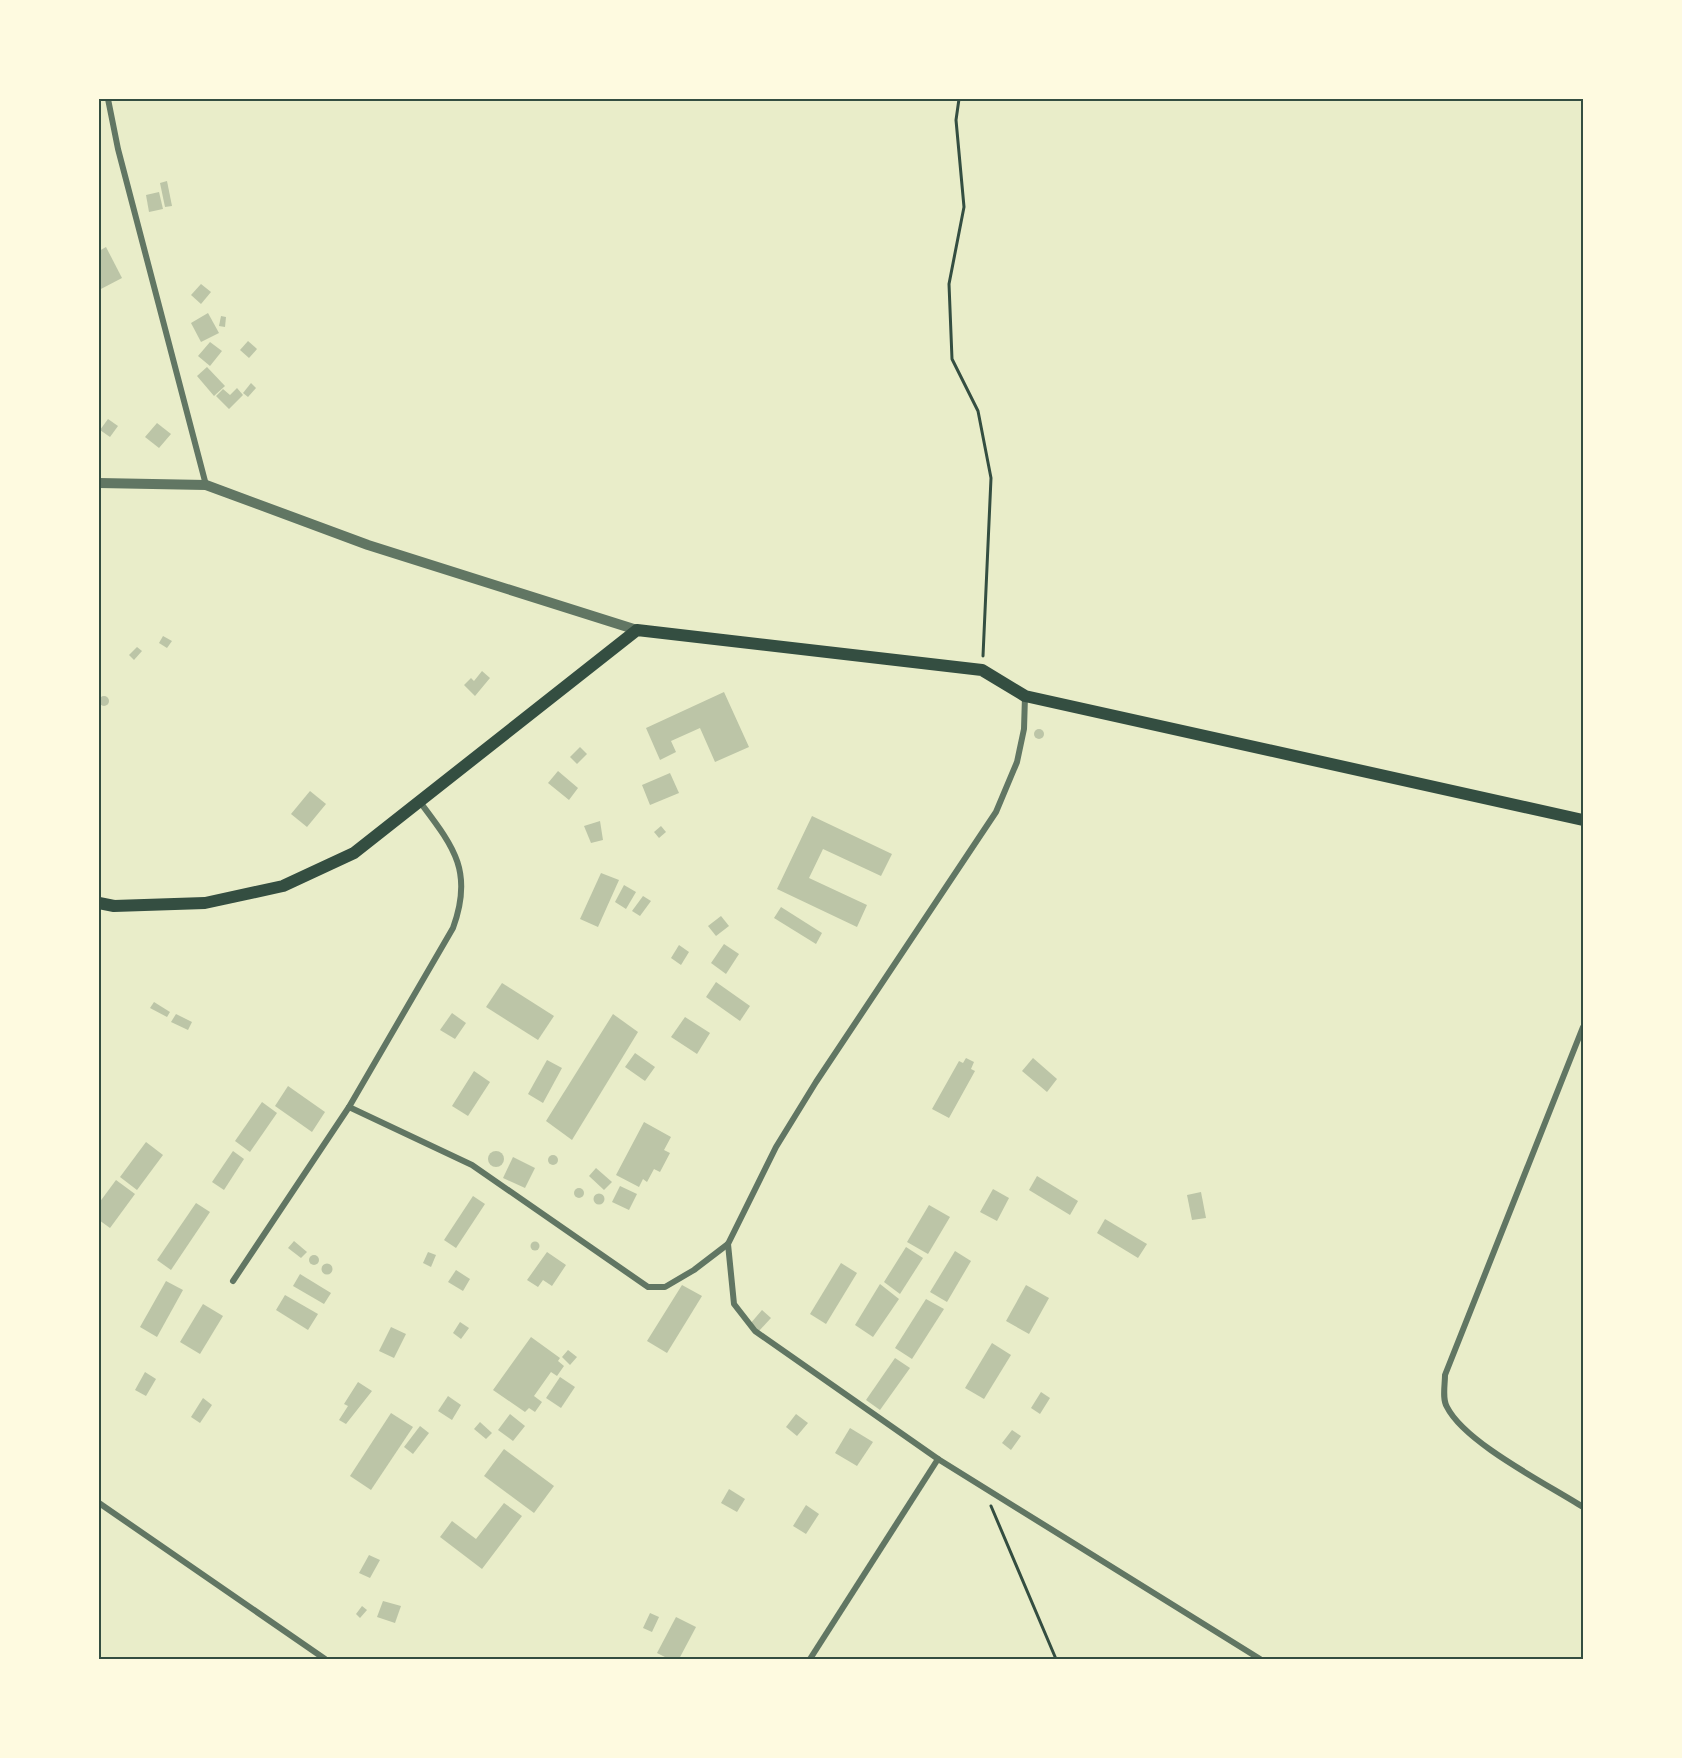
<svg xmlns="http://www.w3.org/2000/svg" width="1682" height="1758" font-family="'Fira Sans Condensed',sans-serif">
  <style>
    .building { fill: #bcc5a7 }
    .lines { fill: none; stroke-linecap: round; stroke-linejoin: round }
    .path { stroke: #344e41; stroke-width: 3 }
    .minor { stroke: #617663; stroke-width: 6 }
    .tertiary { stroke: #617663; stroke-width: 10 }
    .secondary { stroke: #344e41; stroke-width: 12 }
    .neatline { fill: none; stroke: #344e41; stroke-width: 2 }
  </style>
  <rect width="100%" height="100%" fill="#e9edc9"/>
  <g class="building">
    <polygon points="167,181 172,206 165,207 160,183"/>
    <polygon points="159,192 163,209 149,212 146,195"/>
    <polygon points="106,247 122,278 99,290 99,251"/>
    <polygon points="201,284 211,292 201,304 191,295"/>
    <polygon points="208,313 219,333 201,342 191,323"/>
    <polygon points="221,316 226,317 225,327 219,326"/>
    <polygon points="248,341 257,349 249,358 240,350"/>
    <polygon points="210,342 222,351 210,366 198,356"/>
    <polygon points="207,367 225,386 214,396 197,376"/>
    <polygon points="251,383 256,388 248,397 243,393"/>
    <polygon points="237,388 243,395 229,409 216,396 223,389 230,395"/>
    <polygon points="108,419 118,426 110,437 100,430"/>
    <polygon points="157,423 171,434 159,448 145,437"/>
    <polygon points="163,636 172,641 167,648 159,643"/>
    <polygon points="137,647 142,651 134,660 129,655"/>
    <polygon points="482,671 490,678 475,696 464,685 471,678 474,681"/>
    <polygon points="724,692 749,747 715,762 700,728 671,741 676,752 660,760 646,728"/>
    <circle cx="104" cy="701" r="5"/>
    <circle cx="1039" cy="734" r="5"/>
    <polygon points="580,747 587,754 577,764 570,757"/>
    <polygon points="558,771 578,788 569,800 548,783"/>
    <polygon points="670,773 679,793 650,805 642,785"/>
    <polygon points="310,791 326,804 307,827 291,814"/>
    <polygon points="812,816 892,854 881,876 823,849 809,878 867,905 857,927 777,889"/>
    <polygon points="600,821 603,840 591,843 584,826"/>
    <polygon points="661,826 666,832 659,838 654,832"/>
    <polygon points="601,873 619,880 598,927 580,919"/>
    <polygon points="624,885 636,892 626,909 615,902"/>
    <polygon points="643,896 651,901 640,916 632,911"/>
    <polygon points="781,907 822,933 816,944 774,918"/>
    <polygon points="721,916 729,926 716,936 708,926"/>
    <polygon points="724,944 739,954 726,974 711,963"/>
    <polygon points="679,945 689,952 681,965 671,958"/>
    <polygon points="716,982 750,1006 740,1021 706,997"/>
    <polygon points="502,983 554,1016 538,1040 486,1007"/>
    <polygon points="154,1002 170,1012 167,1017 150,1008"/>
    <polygon points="452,1013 466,1023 455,1039 440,1030"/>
    <polygon points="176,1014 192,1022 188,1030 171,1022"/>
    <polygon points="613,1014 638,1032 572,1140 546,1121"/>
    <polygon points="685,1017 710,1033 697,1054 671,1037"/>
    <polygon points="635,1053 655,1067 645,1081 625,1067"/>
    <polygon points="966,1058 974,1062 971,1069 975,1071 949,1118 932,1109 959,1061 963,1063"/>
    <polygon points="1033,1058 1057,1079 1047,1092 1022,1071"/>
    <polygon points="547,1060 562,1068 543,1103 528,1094"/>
    <polygon points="474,1071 490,1082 468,1116 452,1106"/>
    <polygon points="288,1086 325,1112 312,1132 275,1106"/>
    <polygon points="262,1102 277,1113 250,1152 235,1141"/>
    <polygon points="644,1122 671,1137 664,1150 670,1153 660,1172 654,1169 647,1182 643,1179 639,1187 616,1175"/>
    <polygon points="146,1142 163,1155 137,1190 120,1177"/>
    <circle cx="496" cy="1159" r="8"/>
    <polygon points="233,1151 244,1159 224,1190 212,1182"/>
    <circle cx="553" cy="1160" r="5"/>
    <polygon points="513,1157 535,1168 525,1188 503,1178"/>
    <polygon points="596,1168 612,1182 604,1190 589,1176"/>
    <polygon points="1037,1176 1078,1201 1070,1215 1029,1190"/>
    <polygon points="116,1180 135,1194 110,1228 99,1220 99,1203"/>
    <polygon points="620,1186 637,1194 629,1210 612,1202"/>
    <circle cx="579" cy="1193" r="5"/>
    <polygon points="993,1189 1009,1198 997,1221 980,1212"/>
    <polygon points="1201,1192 1206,1218 1192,1220 1187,1195"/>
    <circle cx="599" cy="1199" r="5.5"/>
    <polygon points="473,1196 485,1204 456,1248 444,1240"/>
    <polygon points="196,1203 210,1212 171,1270 157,1260"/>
    <polygon points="929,1205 950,1217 928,1254 907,1242"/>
    <polygon points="1105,1219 1147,1244 1138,1258 1097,1233"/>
    <polygon points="294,1241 307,1252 301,1258 288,1248"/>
    <circle cx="535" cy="1246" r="4.5"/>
    <polygon points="906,1247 923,1258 900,1294 884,1282"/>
    <polygon points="955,1251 971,1261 947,1302 930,1292"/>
    <polygon points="428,1252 436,1255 431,1267 423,1263"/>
    <polygon points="547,1252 566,1265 552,1286 543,1280 538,1287 527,1280"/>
    <circle cx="314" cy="1260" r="5"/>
    <polygon points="841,1263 857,1273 826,1324 810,1314"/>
    <circle cx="327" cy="1269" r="5.5"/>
    <polygon points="456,1270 470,1279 463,1291 448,1282"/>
    <polygon points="300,1274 331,1293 324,1304 293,1286"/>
    <polygon points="166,1281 183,1290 157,1337 140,1327"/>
    <polygon points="880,1284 899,1299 873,1337 855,1325"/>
    <polygon points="682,1285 702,1296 667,1353 647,1341"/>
    <polygon points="1026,1285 1049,1298 1029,1334 1006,1321"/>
    <polygon points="285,1295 318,1314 308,1330 276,1310"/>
    <polygon points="926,1299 944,1309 912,1359 895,1348"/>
    <polygon points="203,1304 223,1316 200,1354 180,1342"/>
    <polygon points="762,1310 771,1318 759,1331 750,1324"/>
    <polygon points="460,1322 469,1328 461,1339 453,1333"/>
    <polygon points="391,1327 406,1334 394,1358 379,1351"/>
    <polygon points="531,1337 560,1358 558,1361 564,1366 557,1376 551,1372 534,1396 542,1402 535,1412 529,1408 525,1412 493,1390"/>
    <polygon points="992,1343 1011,1355 984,1399 965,1388"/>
    <polygon points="568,1350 577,1357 570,1365 562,1357"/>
    <polygon points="895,1358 910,1368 880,1410 866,1400"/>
    <polygon points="145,1372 156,1379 146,1396 135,1390"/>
    <polygon points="560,1377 575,1387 561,1408 546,1398"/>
    <polygon points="358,1382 372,1391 346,1424 339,1420 348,1406 344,1404"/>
    <polygon points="1041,1392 1050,1398 1040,1414 1031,1408"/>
    <polygon points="448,1396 461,1405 452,1420 438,1411"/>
    <polygon points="203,1398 212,1405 200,1423 191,1417"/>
    <polygon points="391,1413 413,1427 371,1490 350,1476"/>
    <polygon points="510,1414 525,1426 513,1441 498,1430"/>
    <polygon points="796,1414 808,1423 797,1436 786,1427"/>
    <polygon points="480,1422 492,1433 486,1439 474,1429"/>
    <polygon points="420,1426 429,1433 413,1454 404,1447"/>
    <polygon points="850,1428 873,1442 857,1466 835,1453"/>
    <polygon points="1012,1430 1021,1436 1011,1450 1002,1443"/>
    <polygon points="504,1449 554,1486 534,1513 484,1476"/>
    <polygon points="729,1489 745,1499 737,1512 721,1503"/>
    <polygon points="504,1503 522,1516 482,1569 440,1537 452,1521 476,1539"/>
    <polygon points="806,1505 819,1514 806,1534 793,1526"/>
    <polygon points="369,1555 380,1560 370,1578 359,1573"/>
    <polygon points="383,1601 401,1606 395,1623 377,1617"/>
    <polygon points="362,1606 367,1610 360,1618 356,1614"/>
    <polygon points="650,1613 659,1617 652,1632 643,1628"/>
    <polygon points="676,1617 696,1627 679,1659 669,1659 657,1653"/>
  </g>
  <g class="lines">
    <g class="path">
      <polyline points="959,99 956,120 964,207 949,284 952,359 978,411 991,478 983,656"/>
      <polyline points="991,1506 1056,1659"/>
    </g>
    <g class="minor">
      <polyline points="108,99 118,149 206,485"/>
      <path d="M1583,1027L1445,1375C1445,1385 1442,1399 1447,1407C1465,1443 1547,1484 1583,1507"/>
      <polyline points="349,1107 472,1165 648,1287 665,1287 694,1270 728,1244 776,1147 816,1082 996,812 1017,762 1024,729 1025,696"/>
      <polyline points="728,1244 734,1304 755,1331 938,1459 1260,1659"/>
      <path d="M233,1281L349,1107L453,928C474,871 453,846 420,802"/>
      <polyline points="99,1503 325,1659"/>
      <polyline points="810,1659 938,1459"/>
    </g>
    <polyline class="tertiary" points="99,483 206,485 368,545 637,630"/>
    <polyline class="secondary" points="99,903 114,906 205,903 283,886 354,853 637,630 982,670 1025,696 1583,820"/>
  </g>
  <rect width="1682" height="1758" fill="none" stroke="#fefae0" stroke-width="201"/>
  <rect x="100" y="100" width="1482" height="1558" class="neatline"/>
</svg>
